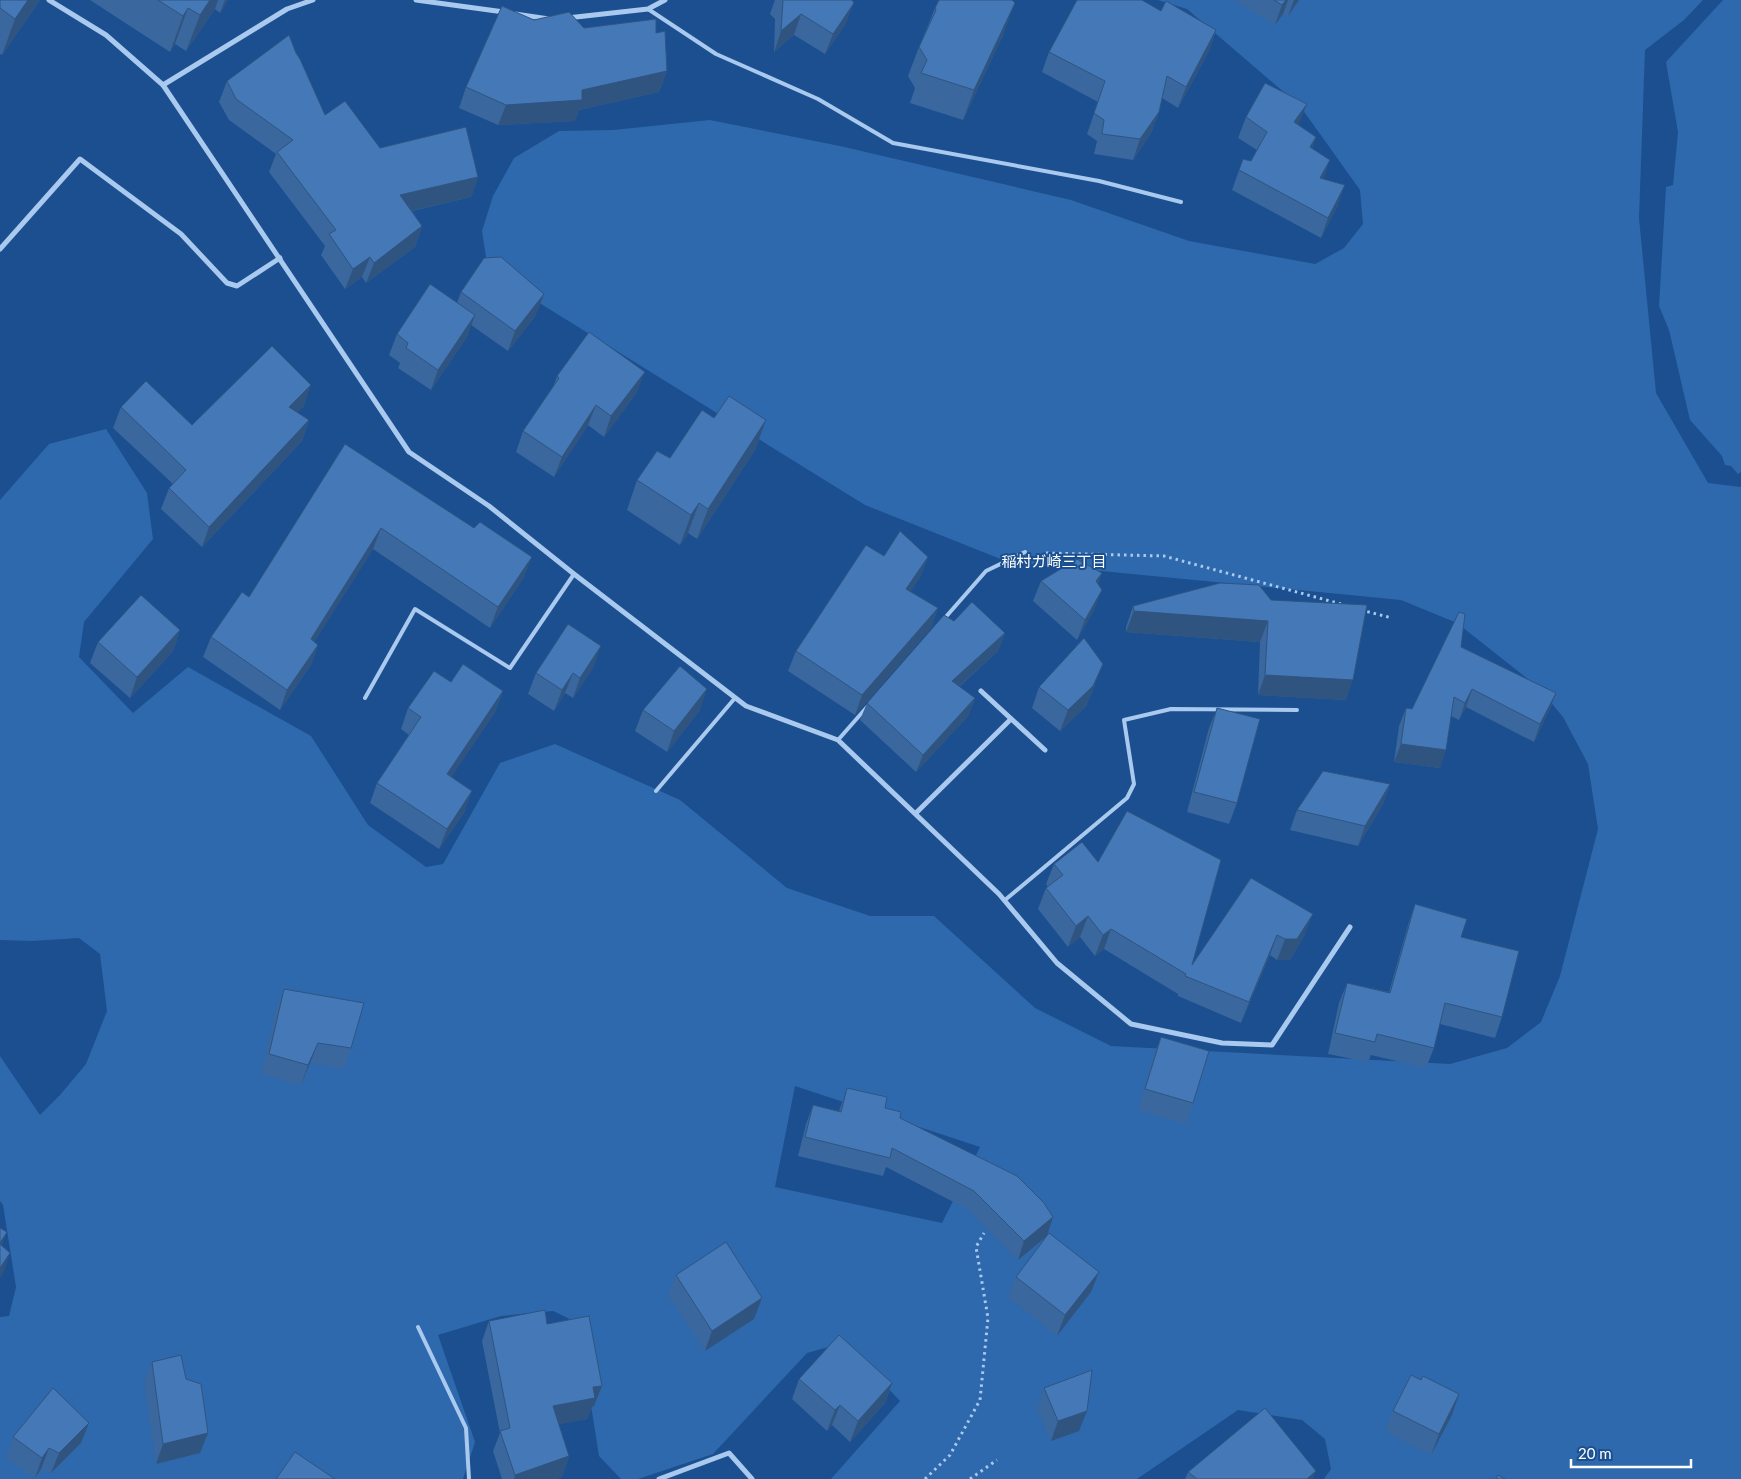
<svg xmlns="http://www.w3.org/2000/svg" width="1741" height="1479" font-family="Lato,'Noto Sans JP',sans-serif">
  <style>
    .green { fill: #2e69ad; fill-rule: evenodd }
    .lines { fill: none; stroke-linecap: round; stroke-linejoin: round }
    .path { stroke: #a9c9ee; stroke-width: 3; stroke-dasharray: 2.5 4; stroke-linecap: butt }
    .service { stroke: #a9c9ee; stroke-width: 4 }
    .minor { stroke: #a9c9ee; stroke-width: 5 }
    .wall { fill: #3a679d }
    .shaded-wall { fill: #305480 }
    .building { fill: #4478b7; stroke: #305480 }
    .labels { text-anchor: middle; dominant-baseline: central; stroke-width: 4; stroke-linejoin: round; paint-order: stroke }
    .neighbourhood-label { font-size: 15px; fill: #fff; stroke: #1b4f8f }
  </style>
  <rect width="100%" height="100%" fill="#1b4f8f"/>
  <g class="green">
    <path d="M1158,0H1703L1684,20L1645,50L1639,218L1656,393L1708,483L1741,487V1479H1324L1331,1469L1325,1439L1302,1420L1238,1410L1137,1479H831L900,1401L867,1366L832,1346L807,1353L713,1454L638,1479H621L599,1456L578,1323L553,1311L501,1316L438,1335L475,1442L463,1479H0V1317L9,1316L16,1287L3,1205L0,1201V1056L40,1115L60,1095L86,1064L107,1011L100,954L79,938L32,941L0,940V500L49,444L106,429L147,493L153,539L84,622L79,657L133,713L188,667L311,736L368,825L426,867L443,864L500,763L555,744L680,800L787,888L870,916H934L1035,1008L1111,1046L1450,1064L1507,1048L1541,1022L1560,976L1598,829L1588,764L1563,717L1538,687L1457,623L1401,600L1008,562L865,505L507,283L486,257L482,231L493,196L514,158L559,131L613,130L710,120L840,146L1071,200L1189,241L1315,264L1344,248L1363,224L1360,190L1300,106L1187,9ZM795,1086L980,1147L942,1223L775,1187Z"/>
    <polygon points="1723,0 1741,0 1741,472 1738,474 1731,466 1725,465 1722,456 1690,420 1669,330 1659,306 1666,187 1673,185 1678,132 1666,62"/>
  </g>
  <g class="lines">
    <g class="path">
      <polyline points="1046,553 1164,556 1341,604"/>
      <polyline points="1361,610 1392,618"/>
      <polyline points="925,1479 950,1455 980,1400 988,1318 976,1247 984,1233"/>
      <polyline points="970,1479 997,1460"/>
    </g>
    <g class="service">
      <polyline points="648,9 716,54 818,99 893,143 1099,181 1181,202"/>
      <polyline points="944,619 986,571 1025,552"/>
      <polyline points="365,698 415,609 510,668 574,574"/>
      <polyline points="838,740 867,707"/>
      <polyline points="656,791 735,698"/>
      <polyline points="1005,900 1127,798 1134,784 1124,720 1171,709 1297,710"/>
      <polyline points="418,1327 466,1428 469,1479"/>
    </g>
    <g class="minor">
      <polyline points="49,0 106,35 163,85 409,452 489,506 574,574 746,706 838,740 999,894 1057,963 1131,1024 1222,1043 1272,1045 1350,927"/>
      <polyline points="416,0 504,12"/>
      <polyline points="515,14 549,19"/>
      <polyline points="567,18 648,9 665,0"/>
      <polyline points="163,85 287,9 313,0"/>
      <polyline points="0,249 80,159 181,234 227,283 237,286 280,258"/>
      <polyline points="981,691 1045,750"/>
      <polyline points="916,813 1011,719"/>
      <polyline points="659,1479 729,1453 752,1479"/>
    </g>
  </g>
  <g class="wall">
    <polygon points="0,0 40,0 2,55 0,54"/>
    <polygon points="90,0 228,0 220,13 215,9 186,51 175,44 170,52"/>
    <polygon points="775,0 852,0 846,23 825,54 794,35 774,52 775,19 770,14"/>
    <polygon points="1233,0 1299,0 1288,16 1283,14 1275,25"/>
    <polygon points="935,8 1004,33 963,120 910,103 915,88 908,76 919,47 926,30"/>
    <polygon points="1161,11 1216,30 1209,51 1178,108 1162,98 1159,112 1151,133 1133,160 1094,154 1097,141 1087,134 1098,102 1042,72 1049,52"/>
    <polygon points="534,20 584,28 656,33 667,71 659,92 579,110 575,121 498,125 459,108 466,87"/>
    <polygon points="296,53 325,115 380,148 478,177 471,197 412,211 422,226 415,247 366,283 362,277 345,289 321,255 325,246 269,172 276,154 229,120 219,102 227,81"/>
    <polygon points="1246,117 1299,125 1316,137 1312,148 1323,179 1338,205 1321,238 1232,190 1243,159 1251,161 1257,150 1238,138"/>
    <polygon points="461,292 536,315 508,351 471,325 468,335 431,390 398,368 400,363 389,355 397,334 457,303"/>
    <polygon points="557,376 637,392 604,437 588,425 554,477 516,452 523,431 553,387"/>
    <polygon points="304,406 297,412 309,420 302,441 202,547 161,509 169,488 173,484 113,428 121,407 192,425"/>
    <polygon points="714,418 766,420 755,450 697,539 688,533 680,545 627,510 637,480 670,458"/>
    <polygon points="345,444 524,577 490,628 373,549 314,642 318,645 311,665 280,710 203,657 211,637 249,597"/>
    <polygon points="884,556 928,557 920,577 910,592 938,608 931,628 855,715 788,671 796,651"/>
    <polygon points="1102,573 1098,584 1094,610 1077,640 1033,601 1041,581"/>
    <polygon points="1271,600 1346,700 1258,695 1260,642 1126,632 1126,627 1133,606"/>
    <polygon points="954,621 1005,633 998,651 959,687 975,698 968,716 916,772 860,720 867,703"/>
    <polygon points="180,630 173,651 130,698 90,663 98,642"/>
    <polygon points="1461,647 1556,693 1549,711 1534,742 1466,707 1459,720 1451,716 1440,768 1394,762 1399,726 1406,708 1412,709"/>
    <polygon points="594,666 573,698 565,693 554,711 528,694 536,673"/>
    <polygon points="451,682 503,691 495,712 451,777 465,811 439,849 370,803 377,783 409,735 401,729 408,708"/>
    <polygon points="1095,685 1086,706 1060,731 1032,708 1039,687"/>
    <polygon points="1217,708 1237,803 1229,824 1187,812 1209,728"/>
    <polygon points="643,710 700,710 667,752 635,731"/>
    <polygon points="1390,784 1383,804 1358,846 1290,830 1297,810"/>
    <polygon points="1098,862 1192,965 1251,878 1305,934 1290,960 1277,960 1270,955 1241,1023 1178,996 1178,994 1104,949 1095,956 1080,937 1068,947 1038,909 1046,888 1048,887 1046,884 1054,864"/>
    <polygon points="1415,904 1461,937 1502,1017 1495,1038 1440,1024 1434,1048 1426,1068 1371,1055 1368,1062 1328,1054 1339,1003 1347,983 1389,992 1408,925"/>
    <polygon points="284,989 351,1048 344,1069 310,1063 301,1085 261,1074 276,1009"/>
    <polygon points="1161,1037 1193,1103 1186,1124 1138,1110 1153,1058"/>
    <polygon points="847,1088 900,1118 1053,1217 1047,1236 1018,1260 967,1209 886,1167 883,1176 798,1156 806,1124 813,1105 839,1111"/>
    <polygon points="676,1275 762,1298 754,1319 705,1351 668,1295"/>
    <polygon points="1016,1277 1091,1292 1057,1336 1008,1297"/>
    <polygon points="489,1321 547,1324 594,1406 592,1407 587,1419 559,1424 569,1456 562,1477 555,1479 502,1479 493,1451 500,1433 482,1341"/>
    <polygon points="152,1362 200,1453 156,1464 144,1382"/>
    <polygon points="799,1379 892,1383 885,1403 850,1442 832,1425 827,1431 792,1399"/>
    <polygon points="1421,1380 1459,1394 1452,1415 1431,1455 1385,1431 1393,1411"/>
    <polygon points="1044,1388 1079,1431 1051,1441 1037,1409"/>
    <polygon points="13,1437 81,1443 51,1473 41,1469 35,1478 6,1458"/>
    <polygon points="1188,1472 1313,1479 1185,1479"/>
  </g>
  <g class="shaded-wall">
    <polygon points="28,0 40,0 2,55 15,19"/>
    <polygon points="210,0 218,0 215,9 186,51 200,15"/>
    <polygon points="225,0 228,0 220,13"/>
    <polygon points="1286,0 1288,0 1283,14 1275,25 1282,5"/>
    <polygon points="1294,0 1299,0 1288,16"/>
    <polygon points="854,3 846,23 825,54 833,34"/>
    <polygon points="1015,3 1004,33 963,120 974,90"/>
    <polygon points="188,8 175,44 170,52 183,16"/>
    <polygon points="801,14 794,35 774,52 781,31"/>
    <polygon points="1216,30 1209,51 1178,108 1186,87"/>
    <polygon points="667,71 659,92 579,110 575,121 498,125 506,105 582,90"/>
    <polygon points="1307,104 1299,124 1287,142 1294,122"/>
    <polygon points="1159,112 1151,133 1133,160 1140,139"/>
    <polygon points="1316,137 1309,158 1310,147"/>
    <polygon points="1330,160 1323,181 1320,178"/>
    <polygon points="478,177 471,197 393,215 400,195"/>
    <polygon points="1345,185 1338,205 1321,238 1328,218"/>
    <polygon points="422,226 415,247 366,283 374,263"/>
    <polygon points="370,257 362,277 345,289 353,269"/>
    <polygon points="544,294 536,315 508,351 515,331"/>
    <polygon points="475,315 468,335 431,390 438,370"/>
    <polygon points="645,372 637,392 604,437 611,416"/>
    <polygon points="311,385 304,406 282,428 289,407"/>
    <polygon points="596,405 588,425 554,477 562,457"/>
    <polygon points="309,420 302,441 202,547 209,527"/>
    <polygon points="766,420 755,450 697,539 708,509"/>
    <polygon points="699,503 688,533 680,545 691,515"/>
    <polygon points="381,528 373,549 303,660 311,639"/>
    <polygon points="532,557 524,577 490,628 498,607"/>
    <polygon points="928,557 920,577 899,609 906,589"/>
    <polygon points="1102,573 1094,594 1096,581"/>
    <polygon points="1102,590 1094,610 1077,640 1085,620"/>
    <polygon points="938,608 931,628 855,715 862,695"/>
    <polygon points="1134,611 1268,621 1260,642 1126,632"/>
    <polygon points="180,630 173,651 130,698 137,677"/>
    <polygon points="1005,633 998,651 945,699 952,681"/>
    <polygon points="318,645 311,665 280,710 287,690"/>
    <polygon points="601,646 594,666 573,698 580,678"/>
    <polygon points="1103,664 1095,685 1086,706 1060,731 1068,710"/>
    <polygon points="573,673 565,693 554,711 562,690"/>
    <polygon points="1265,675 1353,680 1346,700 1258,695"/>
    <polygon points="707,689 700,710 667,752 674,731"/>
    <polygon points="1472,689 1466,707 1459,720 1465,703"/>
    <polygon points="503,691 495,712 440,794 447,774"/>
    <polygon points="1556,693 1549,711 1534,742 1540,724"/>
    <polygon points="975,698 968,716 916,772 923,755"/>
    <polygon points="1401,744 1446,750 1440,768 1394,762"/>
    <polygon points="1390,784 1383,804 1358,846 1365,826"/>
    <polygon points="472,791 465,811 439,849 447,829"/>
    <polygon points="1313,914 1305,934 1290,960 1277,960 1285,939"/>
    <polygon points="1088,916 1080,937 1068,947 1076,926"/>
    <polygon points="1111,929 1104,949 1095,956 1103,935"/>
    <polygon points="1277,935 1270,955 1241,1023 1249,1002"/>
    <polygon points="318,1043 310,1063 301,1085 308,1065"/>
    <polygon points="1053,1217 1047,1236 1018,1260 1024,1241"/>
    <polygon points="7,1232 0,1251 0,1243"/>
    <polygon points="10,1253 3,1274 0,1278 0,1268"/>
    <polygon points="1099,1272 1091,1292 1057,1336 1065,1315"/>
    <polygon points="762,1298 754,1319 705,1351 712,1331"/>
    <polygon points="892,1383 885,1403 850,1442 858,1421"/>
    <polygon points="602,1386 594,1406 592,1407 587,1419 546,1427 553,1406 593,1387"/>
    <polygon points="1459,1394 1452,1415 1431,1455 1439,1434"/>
    <polygon points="840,1405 832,1425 827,1431 835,1410"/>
    <polygon points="1087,1411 1079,1431 1051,1441 1058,1421"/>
    <polygon points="89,1423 81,1443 51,1473 59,1453"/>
    <polygon points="208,1433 200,1453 156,1464 163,1444"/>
    <polygon points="49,1448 41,1469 35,1478 42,1458"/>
    <polygon points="569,1456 562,1477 555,1479 514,1479 515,1475"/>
    <polygon points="1316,1471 1313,1479 1307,1479"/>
  </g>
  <g class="building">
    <polygon points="0,0 28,0 15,19 0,8"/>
    <polygon points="158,0 210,0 200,15 188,8 183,16"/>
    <polygon points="783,0 852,0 854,3 833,34 801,14 781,31"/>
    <polygon points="939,0 1012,0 1015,3 974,90 921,73 927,60 919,47 936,10 935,8"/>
    <polygon points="1077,0 1142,0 1161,11 1166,1 1216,30 1186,87 1167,76 1159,112 1140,139 1102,134 1104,120 1094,113 1105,81 1049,52"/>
    <polygon points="1274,0 1286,0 1282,5"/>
    <polygon points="502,6 534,20 569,12 584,28 656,19 656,33 665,31 667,71 582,90 582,100 506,105 466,87"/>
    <polygon points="289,35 296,53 300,59 325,115 345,101 380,148 466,127 478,177 400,195 422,226 374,263 370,257 353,269 329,234 336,230 277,152 293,140 236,99 227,81"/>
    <polygon points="1265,83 1307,104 1294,122 1316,137 1310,147 1330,160 1320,178 1345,185 1328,218 1239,170 1243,159 1251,161 1267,132 1246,117"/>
    <polygon points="501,257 544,294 515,331 461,292 484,258"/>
    <polygon points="430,284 475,315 438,370 406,348 408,343 397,334"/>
    <polygon points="589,332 645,372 611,416 596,405 562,457 523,431 559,378 557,376"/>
    <polygon points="272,346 311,385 289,407 309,420 209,527 169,488 186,470 121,407 146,381 192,425"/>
    <polygon points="729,396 766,420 708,509 699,503 691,515 637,480 657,451 670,458 702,410 714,418"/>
    <polygon points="345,444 474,528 480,522 532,557 498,607 381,528 311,639 318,645 287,690 211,637 242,592 249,597"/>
    <polygon points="900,531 928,557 906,589 938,608 862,695 796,651 866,545 884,556"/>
    <polygon points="1077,559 1102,573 1096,581 1102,590 1085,620 1041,581"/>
    <polygon points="1220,583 1259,585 1271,600 1367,605 1353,680 1265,675 1268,621 1134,611 1133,606"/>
    <polygon points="141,595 180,630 137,677 98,642"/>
    <polygon points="972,602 1005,633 952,681 975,698 923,755 867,703 944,615 954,621"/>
    <polygon points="1459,612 1465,614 1461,647 1556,693 1540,724 1472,689 1465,703 1454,697 1446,750 1401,744 1406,708 1412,709"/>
    <polygon points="568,624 601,646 580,678 573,673 562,690 536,673"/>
    <polygon points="1084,638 1103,664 1093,686 1068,710 1039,687"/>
    <polygon points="463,664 503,691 447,774 472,791 447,829 377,783 421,717 408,708 434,671 451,682"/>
    <polygon points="680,666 707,689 674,731 643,710"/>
    <polygon points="1217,708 1260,719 1237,803 1194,792"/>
    <polygon points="1323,771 1390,784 1365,826 1297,810"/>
    <polygon points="1127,811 1221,860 1192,965 1251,878 1313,914 1297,939 1285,939 1277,935 1249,1002 1185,976 1186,974 1111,929 1103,935 1088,916 1076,926 1046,888 1063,875 1054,864 1082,842 1098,862"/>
    <polygon points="1415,904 1467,919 1461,937 1519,951 1502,1017 1445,1003 1434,1048 1377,1034 1375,1042 1335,1033 1347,983 1390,993"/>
    <polygon points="284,989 364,1003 351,1048 318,1043 308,1065 269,1054"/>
    <polygon points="1161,1037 1209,1051 1193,1103 1145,1089"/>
    <polygon points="847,1088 887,1097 885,1108 901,1112 900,1118 1017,1176 1044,1203 1053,1217 1024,1241 974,1191 892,1148 890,1158 805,1137 813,1105 841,1112"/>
    <polygon points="0,1228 7,1232 0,1243"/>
    <polygon points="1049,1233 1099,1272 1065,1315 1016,1277"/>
    <polygon points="726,1242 762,1298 712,1331 676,1275"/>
    <polygon points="0,1244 10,1253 0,1268"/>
    <polygon points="545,1310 547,1324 589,1316 602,1386 593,1387 595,1398 553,1406 569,1456 515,1475 500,1431 510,1428 489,1321"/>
    <polygon points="839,1335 892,1383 858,1421 840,1405 835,1410 799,1379"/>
    <polygon points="181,1355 186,1379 201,1384 208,1433 163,1444 152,1362"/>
    <polygon points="1092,1370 1087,1411 1058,1421 1044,1388"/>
    <polygon points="1411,1375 1421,1380 1423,1376 1459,1394 1439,1434 1393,1411"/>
    <polygon points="53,1388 89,1423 59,1453 49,1448 42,1458 13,1437"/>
    <polygon points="1265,1408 1316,1471 1307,1479 1197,1479 1188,1472"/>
    <polygon points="295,1452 335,1479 276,1479"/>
    <polygon points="1498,1475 1505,1479 1496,1479"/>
  </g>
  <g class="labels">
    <g class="neighbourhood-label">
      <text x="1054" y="561">稲村ガ崎三丁目</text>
    </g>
  </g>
  <path d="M1571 1459v8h120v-8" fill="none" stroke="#ffffff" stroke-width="2.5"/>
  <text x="1578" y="1459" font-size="15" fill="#ffffff" stroke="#1b4f8f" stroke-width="4" paint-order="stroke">20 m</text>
</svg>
